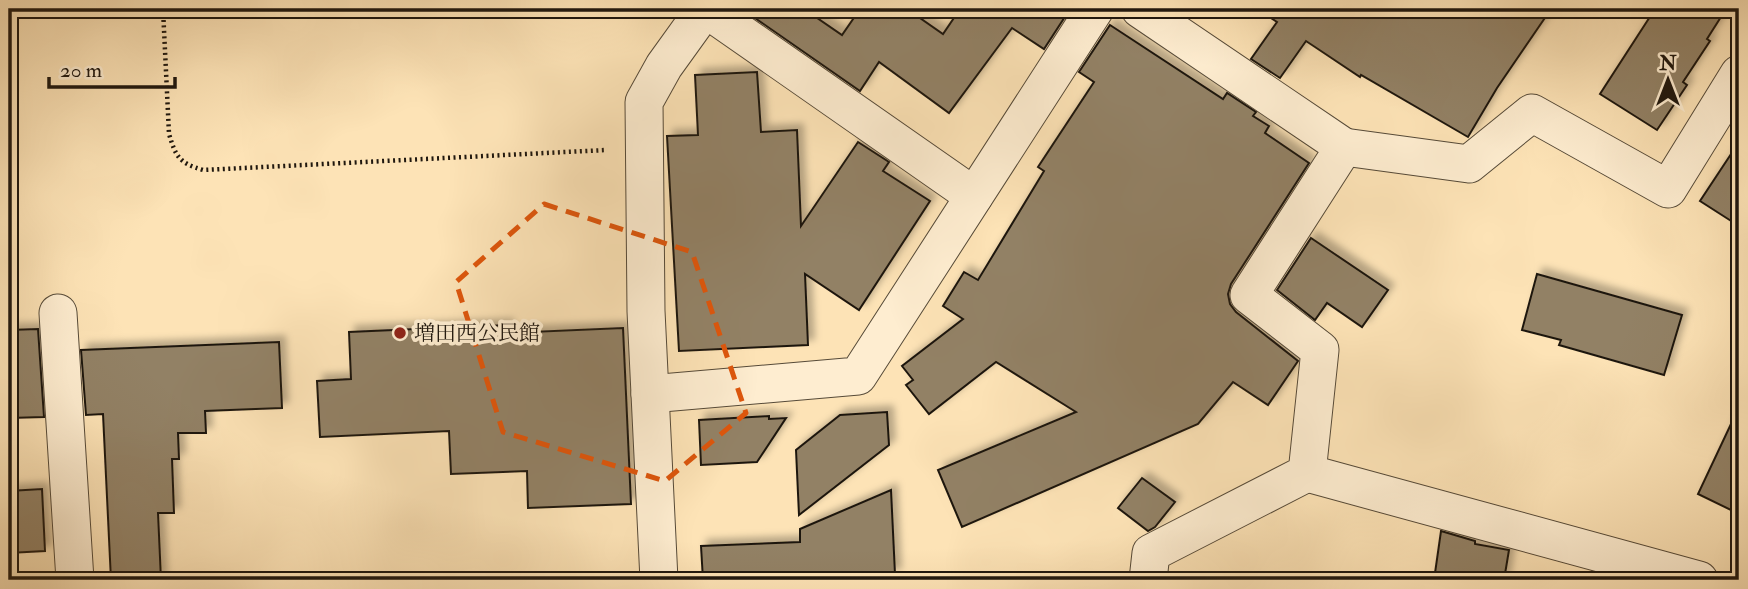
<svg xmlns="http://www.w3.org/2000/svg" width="1748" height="589" font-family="'IM FELL Double Pica','Noto Serif JP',serif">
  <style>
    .building { fill: #928165; stroke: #1f170e; stroke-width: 2; filter: url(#shadow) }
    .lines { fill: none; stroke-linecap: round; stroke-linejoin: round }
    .minor-casing { stroke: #564a38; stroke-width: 39 }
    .path { stroke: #1f170e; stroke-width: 4.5; stroke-dasharray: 2 3.5; stroke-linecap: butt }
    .minor { stroke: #feedd0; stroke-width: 37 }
    .marked { fill: none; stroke: #de560c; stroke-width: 5; stroke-dasharray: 14 9; stroke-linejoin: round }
    .poi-dot { fill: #8f2418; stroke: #feedd0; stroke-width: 2.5 }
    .labels { text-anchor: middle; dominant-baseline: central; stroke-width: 7; stroke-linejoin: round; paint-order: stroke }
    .poi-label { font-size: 21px; fill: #1f170e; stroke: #feedd0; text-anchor: start }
  </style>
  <defs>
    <filter id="shadow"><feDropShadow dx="6" dy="-6" stdDeviation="3.5" flood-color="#0004"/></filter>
  </defs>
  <rect width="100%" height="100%" fill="#fde3b6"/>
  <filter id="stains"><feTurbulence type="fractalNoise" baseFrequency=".00286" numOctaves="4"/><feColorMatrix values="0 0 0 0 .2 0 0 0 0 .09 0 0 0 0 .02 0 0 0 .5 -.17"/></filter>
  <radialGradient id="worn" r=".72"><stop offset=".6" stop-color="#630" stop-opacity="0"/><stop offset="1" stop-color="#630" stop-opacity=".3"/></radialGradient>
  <g class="building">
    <polygon points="742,9 804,9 842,35 860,9 907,9 943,34 960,9 1070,9 1044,49 1012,28 949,113 879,62 860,91"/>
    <polygon points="1257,9 1551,9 1497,88 1468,137 1361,75 1360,77 1306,41 1280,78 1251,59 1277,22"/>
    <polygon points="1655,9 1726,9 1707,39 1710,41 1683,82 1687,85 1657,130 1600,94"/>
    <polygon points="1110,25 1223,99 1227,93 1256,112 1253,116 1269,126 1265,133 1309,163 1231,284 1228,294 1230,304 1236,312 1298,361 1268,405 1233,382 1198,424 962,527 938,470 1076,412 996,362 929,414 906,385 913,380 902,366 963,319 943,306 964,272 978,280 1044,171 1038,167 1094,82 1079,72"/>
    <polygon points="757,72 761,132 797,130 801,226 858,142 889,162 883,171 930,201 859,310 805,274 808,345 679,351 667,136 698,135 695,75"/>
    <polygon points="1739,142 1739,226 1700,201"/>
    <polygon points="1311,238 1388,290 1362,327 1327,303 1315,320 1277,290"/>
    <polygon points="1537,274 1682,315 1664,375 1559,345 1561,340 1522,330"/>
    <polygon points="507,325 508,333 623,328 631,504 528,508 527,471 451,474 449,431 320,437 317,381 351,379 349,332"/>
    <polygon points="38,329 44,417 9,418 9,330"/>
    <polygon points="279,342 282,408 205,411 206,433 178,433 179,459 172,459 174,513 158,513 161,580 111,580 103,414 86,415 81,350"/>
    <polygon points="1739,407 1739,514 1698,494"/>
    <polygon points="887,412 889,445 799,515 796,450 840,415"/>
    <polygon points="769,416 769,419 786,418 757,462 701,465 699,420"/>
    <polygon points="1142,478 1175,502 1155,527 1148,531 1118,508"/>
    <polygon points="42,489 45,551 9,553 9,491"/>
    <polygon points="891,490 895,574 773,580 703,580 701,546 800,542 800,529"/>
    <polygon points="1441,531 1475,541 1475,544 1509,550 1504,580 1434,580"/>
  </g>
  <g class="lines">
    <defs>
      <g id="minor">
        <polyline points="706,9 974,196"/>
        <polyline points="1140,9 1344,147 1249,295 1320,350 1307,473 1151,553 1148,580"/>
        <polyline points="1344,147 1469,164 1532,113 1668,189 1739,74"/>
        <polyline points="58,313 75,580"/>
        <polyline points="650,394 858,376 1095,9"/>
        <polyline points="1307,473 1699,580"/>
        <polyline points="659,580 646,311 644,102 664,66 705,9"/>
      </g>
    </defs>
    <use href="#minor" class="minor-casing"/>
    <path class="path" d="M163,9L169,134C176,157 179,163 203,170L606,150"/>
    <use href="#minor" class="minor"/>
  </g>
  <path class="marked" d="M544,204L692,252L746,413L665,481L503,432L456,282Z"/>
  <circle class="poi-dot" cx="400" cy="333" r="7"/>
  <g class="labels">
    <g class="poi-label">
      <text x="414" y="333">増田西公民館</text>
    </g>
  </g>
  <rect width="1748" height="589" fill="none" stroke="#fde3b6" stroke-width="35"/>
  <rect x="10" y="10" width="1727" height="568" fill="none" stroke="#1f170e" stroke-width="3.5"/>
  <rect x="18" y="18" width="1713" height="554" fill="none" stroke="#1f170e" stroke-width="2"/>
  <g transform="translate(1668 80)" stroke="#feedd0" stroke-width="5" paint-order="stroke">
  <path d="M0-5L12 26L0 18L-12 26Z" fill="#1f170e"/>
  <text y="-10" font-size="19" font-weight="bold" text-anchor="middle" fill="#1f170e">N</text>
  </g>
  <path d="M49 77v10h126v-10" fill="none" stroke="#1f170e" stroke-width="3.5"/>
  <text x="60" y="77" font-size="21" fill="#1f170e" stroke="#feedd0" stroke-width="5" paint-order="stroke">20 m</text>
  <rect width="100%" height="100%" filter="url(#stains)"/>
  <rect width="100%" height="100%" fill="url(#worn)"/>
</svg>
